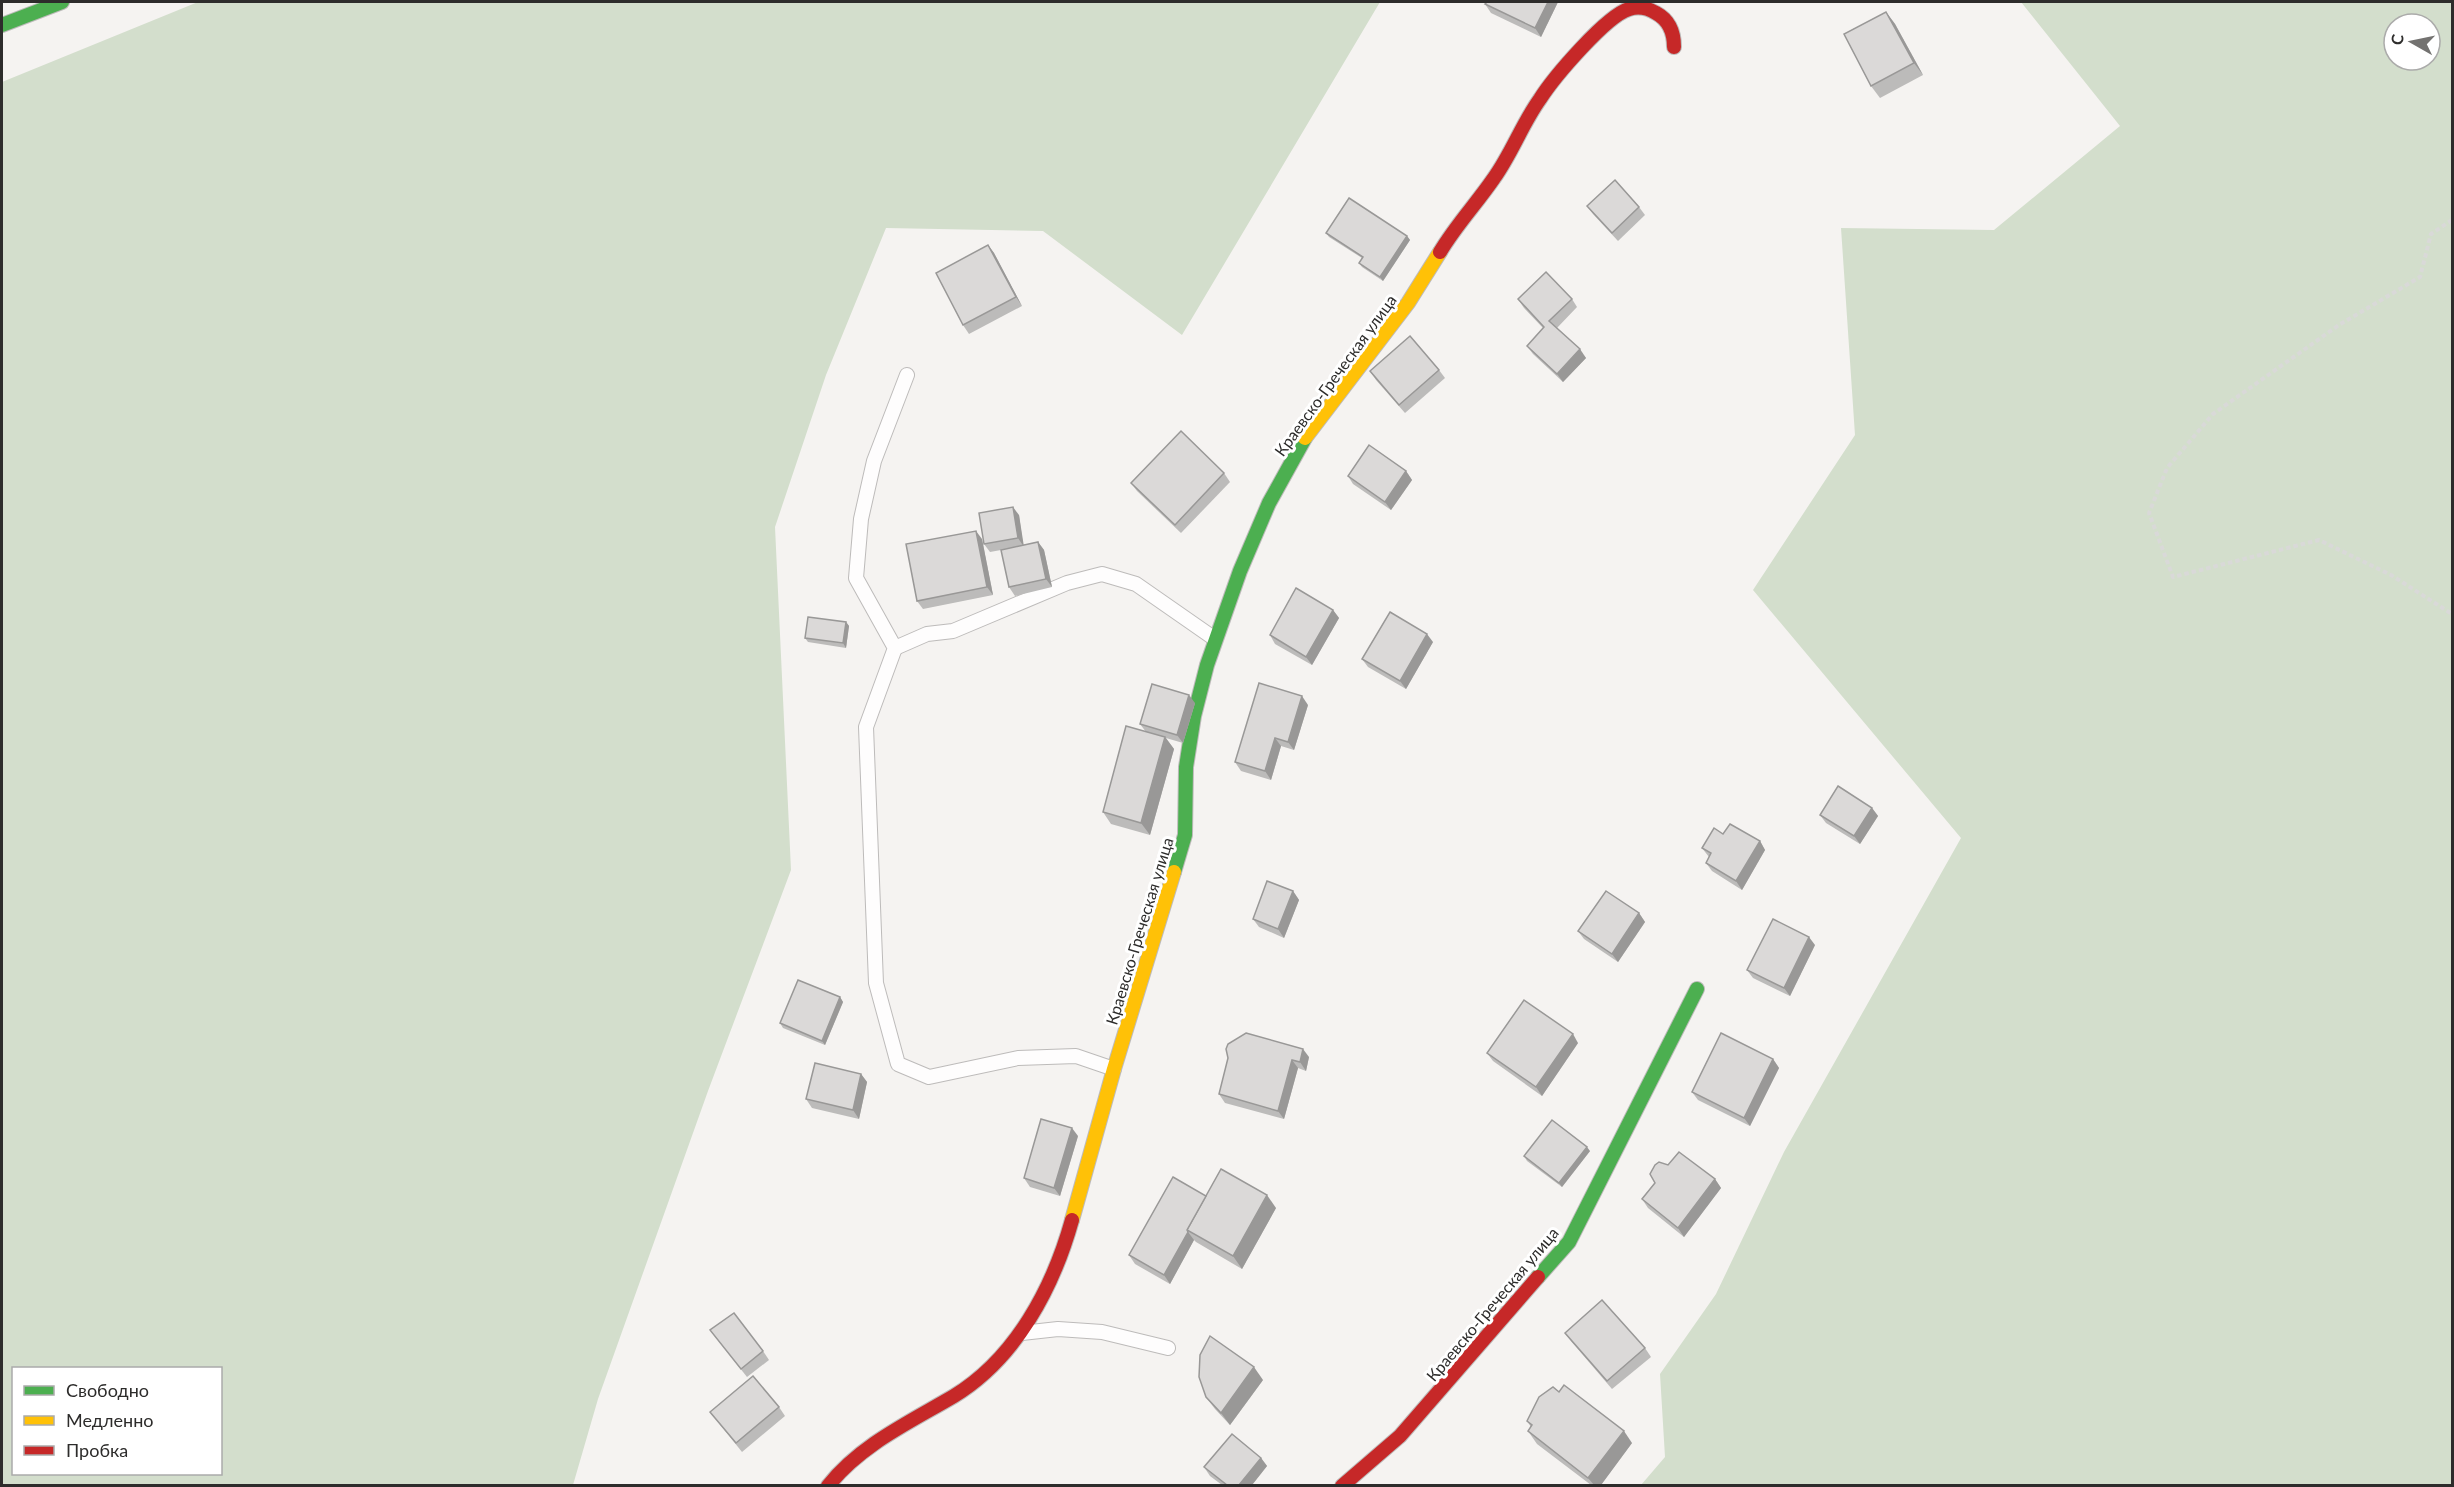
<svg xmlns="http://www.w3.org/2000/svg" width="2454" height="1487" font-family="Lato,sans-serif">
  <style>
    .green { fill: #d3decc; fill-rule: evenodd }
    .lines { fill: none; stroke-linecap: round; stroke-linejoin: round }
    .lane-casing { stroke: #bdbbba; stroke-width: 16 }
    .fast-casing { stroke: #bdbbba; stroke-width: 16 }
    .slow-casing { stroke: #bdbbba; stroke-width: 16 }
    .jam-casing { stroke: #bdbbba; stroke-width: 16 }
    .path { stroke: #d9d9d8; stroke-width: 4; stroke-dasharray: 4.5 3; stroke-linecap: butt }
    .lane { stroke: #fefdfd; stroke-width: 14 }
    .fast { stroke: #4caf50; stroke-width: 14 }
    .slow { stroke: #ffc107; stroke-width: 14 }
    .jam { stroke: #c62828; stroke-width: 14 }
    .wall { fill: #bcbbba }
    .shaded-wall { fill: #999897 }
    .building { fill: #dbd9d8; stroke: #999897; stroke-width: 1.5 }
    .labels { text-anchor: middle; dominant-baseline: central; stroke-width: 6; stroke-linejoin: round; paint-order: stroke }
    .street-label { font-size: 16px; fill: #2d2c2b; stroke: #fff }
  </style>
  <rect width="100%" height="100%" fill="#f5f3f1"/>
  <g class="green">
    <path d="M198,2H1380L1182,335L1043,231L886,228L826,375L775,527L791,870L708,1091L598,1399L573,1485H2V82ZM14,1368H220V1474H14Z"/>
    <path d="M2021,2H2452V1485H1641L1665,1457L1660,1374L1716,1294L1784,1152L1961,838L1753,590L1855,435L1841,228L1994,230L2120,126ZM2394,24H2430V60H2394Z"/>
  </g>
  <g class="lines">
    <defs>
      <g id="lane">
        <polyline points="907,375 874,461 861,519 856,578 895,648 866,727 876,983 898,1064 929,1077 1018,1058 1076,1056 1114,1069"/>
        <polyline points="895,648 927,634 953,631 1067,583 1102,574 1136,584 1215,639"/>
        <polyline points="1022,1333 1058,1329 1102,1332 1168,1348"/>
      </g>
      <g id="fast">
        <polyline points="2,25 62,2"/>
        <polyline points="1174,872 1185,835 1186,767 1194,716 1207,665 1240,571 1269,503 1305,438"/>
        <polyline points="1538,1277 1569,1242 1697,989"/>
      </g>
      <g id="slow">
        <polyline points="1305,438 1408,303 1440,252"/>
        <polyline points="1072,1220 1114,1069 1174,872"/>
      </g>
      <g id="jam">
        <path d="M1440,252C1456,225 1477,203 1494,178C1512,153 1522,124 1540,99C1554,77 1606,16 1629,9C1638,6 1648,8 1656,13C1669,20 1674,33 1674,47"/>
        <path d="M828,1486C860,1445 910,1422 954,1396C1016,1358 1053,1288 1072,1220"/>
        <polyline points="1342,1486 1400,1436 1538,1277"/>
      </g>
    </defs>
    <use href="#lane" class="lane-casing"/>
    <use href="#fast" class="fast-casing"/>
    <use href="#slow" class="slow-casing"/>
    <use href="#jam" class="jam-casing"/>
    <polyline class="path" points="2452,220 2431,234 2420,277 2339,325 2213,414 2167,468 2149,513 2173,577 2319,540 2391,575 2452,614"/>
    <use href="#lane" class="lane"/>
    <use href="#fast" class="fast"/>
    <use href="#slow" class="slow"/>
    <use href="#jam" class="jam"/>
  </g>
  <g class="wall">
    <polygon points="1487,2 1558,2 1541,37 1491,13 1485,4"/>
    <polygon points="1886,12 1895,24 1923,75 1880,98 1871,86"/>
    <polygon points="1587,206 1639,207 1645,215 1618,241 1593,214"/>
    <polygon points="1326,233 1407,236 1410,240 1383,281 1362,267 1359,263 1362,258 1329,237"/>
    <polygon points="988,245 994,253 1022,306 969,334 963,325"/>
    <polygon points="1518,299 1572,299 1577,307 1557,328 1586,358 1563,382 1533,354 1527,346 1543,328 1524,308"/>
    <polygon points="1439,370 1445,378 1405,413 1376,380 1370,371"/>
    <polygon points="1406,471 1412,480 1391,510 1353,484 1348,476"/>
    <polygon points="1224,473 1230,482 1181,533 1137,491 1131,483"/>
    <polygon points="1019,515 1023,545 1038,542 1044,550 1052,587 1015,596 1009,587 1001,550 990,552 984,544"/>
    <polygon points="982,539 993,595 923,609 917,601"/>
    <polygon points="1333,610 1339,618 1312,665 1275,644 1270,635"/>
    <polygon points="846,622 849,626 846,648 808,642 805,638"/>
    <polygon points="1433,642 1406,689 1368,667 1362,659"/>
    <polygon points="1195,703 1183,743 1166,738 1174,749 1150,835 1111,824 1103,812 1146,732 1140,724"/>
    <polygon points="1308,705 1294,750 1281,746 1271,780 1241,771 1235,762"/>
    <polygon points="1872,808 1878,816 1860,844 1826,823 1820,815"/>
    <polygon points="1723,834 1760,841 1765,850 1742,890 1712,871 1706,863 1709,857 1702,848"/>
    <polygon points="1293,891 1299,900 1284,938 1259,927 1253,919"/>
    <polygon points="1639,913 1645,922 1618,962 1584,939 1578,931"/>
    <polygon points="1815,945 1790,996 1753,978 1747,970"/>
    <polygon points="840,997 843,1002 825,1045 783,1028 780,1023"/>
    <polygon points="1578,1043 1542,1096 1493,1061 1487,1053"/>
    <polygon points="1309,1057 1306,1071 1298,1068 1284,1119 1225,1103 1219,1094 1228,1058"/>
    <polygon points="1773,1059 1779,1068 1750,1126 1698,1100 1692,1092"/>
    <polygon points="861,1074 867,1082 859,1119 812,1108 806,1099"/>
    <polygon points="1078,1136 1060,1196 1030,1187 1024,1178"/>
    <polygon points="1590,1151 1562,1187 1527,1161 1524,1156"/>
    <polygon points="1668,1165 1715,1179 1721,1188 1684,1237 1648,1208 1642,1199"/>
    <polygon points="1206,1196 1276,1208 1242,1269 1196,1242 1194,1240 1170,1284 1135,1264 1129,1255"/>
    <polygon points="710,1330 763,1351 769,1360 747,1377"/>
    <polygon points="1565,1333 1645,1348 1651,1357 1612,1389 1571,1341"/>
    <polygon points="1263,1380 1230,1425 1215,1409 1206,1397"/>
    <polygon points="779,1407 785,1416 742,1452 710,1412"/>
    <polygon points="1527,1421 1632,1443 1601,1485 1591,1485 1537,1444 1528,1431 1531,1427"/>
    <polygon points="1261,1458 1267,1466 1252,1485 1222,1485 1210,1476 1204,1467"/>
  </g>
  <g class="shaded-wall">
    <polygon points="1548,2 1558,2 1541,37 1535,28"/>
    <polygon points="1886,12 1895,24 1923,75 1914,63"/>
    <polygon points="1407,236 1410,240 1383,281 1380,277"/>
    <polygon points="988,245 994,253 1022,306 1016,297"/>
    <polygon points="1580,349 1586,358 1563,382 1557,374"/>
    <polygon points="1406,471 1412,480 1391,510 1385,502"/>
    <polygon points="1013,507 1019,515 1024,547 1018,538"/>
    <polygon points="976,531 982,539 993,595 987,587"/>
    <polygon points="1038,542 1044,550 1052,587 1046,579"/>
    <polygon points="1333,610 1339,618 1312,665 1306,657"/>
    <polygon points="846,622 849,626 846,648 843,643"/>
    <polygon points="1427,634 1433,642 1406,689 1400,681"/>
    <polygon points="1189,695 1195,703 1183,743 1177,735"/>
    <polygon points="1302,696 1308,705 1294,750 1288,742"/>
    <polygon points="1165,737 1174,749 1150,835 1141,823"/>
    <polygon points="1275,738 1281,746 1271,780 1265,771"/>
    <polygon points="1872,808 1878,816 1860,844 1854,836"/>
    <polygon points="1760,841 1765,850 1742,890 1736,881"/>
    <polygon points="1293,891 1299,900 1284,938 1278,929"/>
    <polygon points="1639,913 1645,922 1618,962 1612,954"/>
    <polygon points="1809,937 1815,945 1790,996 1784,988"/>
    <polygon points="840,997 843,1002 825,1045 822,1041"/>
    <polygon points="1573,1034 1578,1043 1542,1096 1536,1087"/>
    <polygon points="1303,1049 1309,1057 1306,1071 1300,1062"/>
    <polygon points="1773,1059 1779,1068 1750,1126 1744,1118"/>
    <polygon points="1292,1060 1298,1068 1284,1119 1278,1111"/>
    <polygon points="861,1074 867,1082 859,1119 853,1110"/>
    <polygon points="1072,1128 1078,1136 1060,1196 1054,1188"/>
    <polygon points="1587,1147 1590,1151 1562,1187 1559,1183"/>
    <polygon points="1715,1179 1721,1188 1684,1237 1678,1228"/>
    <polygon points="1267,1195 1276,1208 1242,1269 1233,1256"/>
    <polygon points="1188,1232 1194,1240 1170,1284 1164,1275"/>
    <polygon points="1254,1367 1263,1380 1230,1425 1221,1413"/>
    <polygon points="1624,1431 1632,1443 1601,1485 1594,1485 1588,1478"/>
    <polygon points="1261,1458 1267,1466 1252,1485 1239,1485"/>
  </g>
  <g class="building">
    <polygon points="1487,2 1548,2 1535,28 1485,4"/>
    <polygon points="1886,12 1914,63 1871,86 1844,34"/>
    <polygon points="1615,180 1639,207 1612,233 1587,206"/>
    <polygon points="1349,198 1407,236 1380,277 1359,263 1363,257 1326,233"/>
    <polygon points="988,245 1016,297 963,325 936,273"/>
    <polygon points="1546,272 1572,299 1549,321 1580,349 1557,374 1527,346 1544,327 1518,299"/>
    <polygon points="1410,336 1439,370 1399,405 1370,371"/>
    <polygon points="1181,431 1224,473 1175,525 1131,483"/>
    <polygon points="1369,445 1406,471 1385,502 1348,476"/>
    <polygon points="1013,507 1018,538 984,544 979,513"/>
    <polygon points="976,531 987,587 917,601 906,544"/>
    <polygon points="1038,542 1046,579 1009,587 1001,550"/>
    <polygon points="1296,588 1333,610 1306,657 1270,635"/>
    <polygon points="1390,612 1427,634 1400,681 1362,659"/>
    <polygon points="808,617 846,622 843,643 805,638"/>
    <polygon points="1259,683 1302,696 1288,742 1275,738 1265,771 1235,762"/>
    <polygon points="1152,684 1189,695 1177,735 1140,724"/>
    <polygon points="1126,726 1165,737 1141,823 1103,812"/>
    <polygon points="1838,786 1872,808 1854,836 1820,815"/>
    <polygon points="1730,824 1760,841 1736,881 1706,863 1711,853 1702,848 1714,828 1723,834"/>
    <polygon points="1267,881 1293,891 1278,929 1253,919"/>
    <polygon points="1606,891 1639,913 1612,954 1578,931"/>
    <polygon points="1773,919 1809,937 1784,988 1747,970"/>
    <polygon points="798,980 840,997 822,1041 780,1023"/>
    <polygon points="1524,1000 1573,1034 1536,1087 1487,1053"/>
    <polygon points="1246,1033 1303,1049 1300,1062 1292,1060 1278,1111 1219,1094 1228,1058 1226,1049 1228,1044"/>
    <polygon points="1721,1033 1773,1059 1744,1118 1692,1092"/>
    <polygon points="815,1063 861,1074 853,1110 806,1099"/>
    <polygon points="1041,1119 1072,1128 1054,1188 1024,1178"/>
    <polygon points="1552,1120 1587,1147 1559,1183 1524,1156"/>
    <polygon points="1679,1152 1715,1179 1678,1228 1642,1199 1655,1183 1650,1174 1655,1165 1659,1162 1668,1165"/>
    <polygon points="1221,1169 1267,1195 1233,1256 1187,1230"/>
    <polygon points="1173,1177 1206,1196 1187,1230 1188,1232 1164,1275 1129,1255"/>
    <polygon points="1602,1300 1645,1348 1607,1381 1565,1333"/>
    <polygon points="734,1313 763,1351 741,1369 710,1330"/>
    <polygon points="1210,1336 1254,1367 1221,1413 1206,1397 1199,1377 1200,1355"/>
    <polygon points="753,1376 779,1407 736,1443 710,1412"/>
    <polygon points="1564,1385 1624,1431 1588,1478 1528,1431 1532,1425 1527,1421 1539,1397 1553,1387 1559,1392"/>
    <polygon points="1232,1434 1261,1458 1239,1485 1227,1485 1204,1467"/>
  </g>
  <g class="labels">
    <g class="street-label">
      <text transform="translate(1335 375) rotate(-54)">Краевско-Греческая улица</text>
      <text transform="translate(1139 931) rotate(-73)">Краевско-Греческая улица</text>
      <text transform="translate(1492 1304) rotate(-50)">Краевско-Греческая улица</text>
    </g>
  </g>
  <rect width="2454" height="1487" fill="none" stroke="#2d2c2b" stroke-width="6"/>
  <rect x="12" y="1367" width="210" height="108" fill="#ffffff" stroke="#ababaa" stroke-width="1.5"/>
  <rect x="24" y="1386" width="30" height="9" fill="#4caf50" stroke="#ababaa" stroke-width="1.5"/>
  <text x="66" y="1397" font-size="18" fill="#2d2c2b">Свободно</text>
  <rect x="24" y="1416" width="30" height="9" fill="#ffc107" stroke="#ababaa" stroke-width="1.5"/>
  <text x="66" y="1427" font-size="18" fill="#2d2c2b">Медленно</text>
  <rect x="24" y="1446" width="30" height="9" fill="#c62828" stroke="#ababaa" stroke-width="1.5"/>
  <text x="66" y="1457" font-size="18" fill="#2d2c2b">Пробка</text>
  <g transform="translate(2412 42) rotate(279)"><circle r="28" fill="#ffffff" stroke="#ababaa" stroke-width="1.5"/>
  <path d="M0-4.5L10 22L0 15L-10 22Z" fill="#737270"/>
  <text y="-9" font-size="16" font-weight="bold" text-anchor="middle" fill="#2d2c2b">С</text>
  </g>
</svg>
